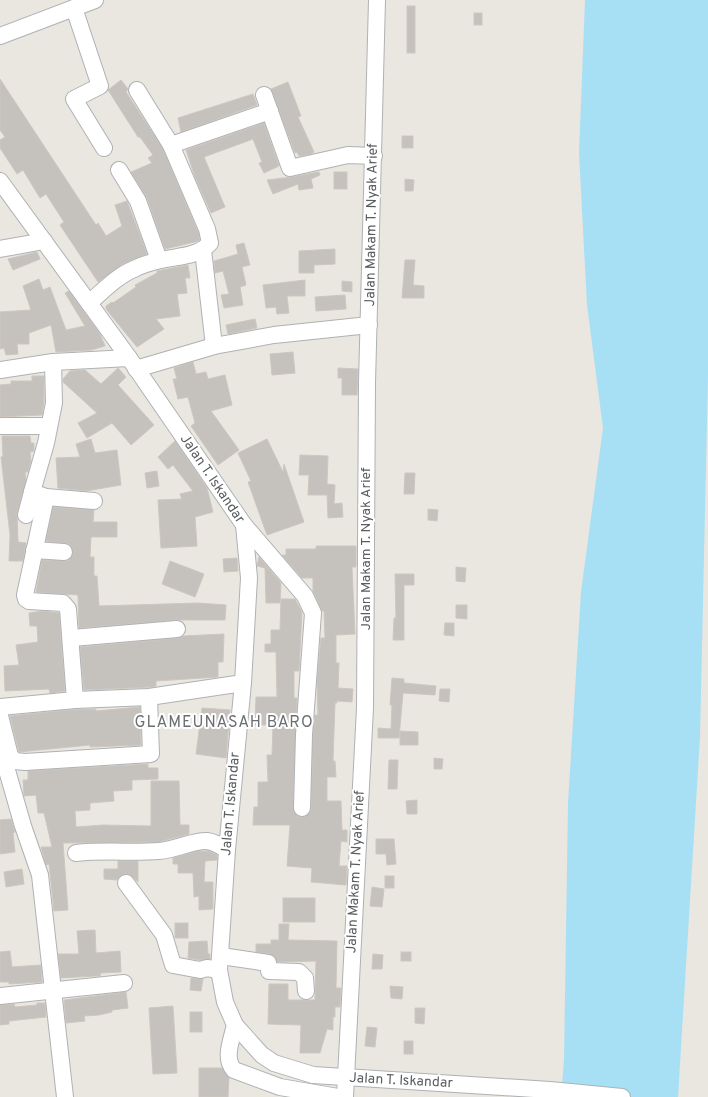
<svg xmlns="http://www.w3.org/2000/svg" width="708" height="1097" font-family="Overpass,sans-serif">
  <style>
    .water { fill: #a7e0f4 }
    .building { fill: #c5c1bd; stroke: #cec7c0 }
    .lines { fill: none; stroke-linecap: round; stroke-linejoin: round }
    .minor-casing { stroke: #aeb2b4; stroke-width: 18 }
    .minor { stroke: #fff; stroke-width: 16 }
    .labels { text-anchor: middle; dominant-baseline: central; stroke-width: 4; stroke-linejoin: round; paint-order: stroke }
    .street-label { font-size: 14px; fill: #595d5f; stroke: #fff }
    .quarter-label { font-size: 16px; letter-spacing: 1px; fill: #6a6f71; stroke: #fff }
  </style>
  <rect width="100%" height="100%" fill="#eae6e0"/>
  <polygon class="water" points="585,0 708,0 708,375 700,737 678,1097 561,1097 564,1060 568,803 581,592 603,428 587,305 579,153"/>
  <g class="building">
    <rect x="407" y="6" width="8" height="47"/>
    <rect x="474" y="13" width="8" height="12"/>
    <polygon points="0,79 96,225 98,223 106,236 122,226 115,205 127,201 147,254 123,264 98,282 60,225 64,222 46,194 40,198 23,170 17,174 0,148 0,140 5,137 0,130"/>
    <polygon points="121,80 128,89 126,92 163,149 198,232 200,240 195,242 165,249 147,198 131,172 152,163 148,158 153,155 140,137 138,137 108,90"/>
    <polygon points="288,82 301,116 298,117 314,152 311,154 299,156 297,152 295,153 271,89"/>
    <polygon points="253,94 257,105 181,132 178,118"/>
    <polygon points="264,123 279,166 264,173 259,163 262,162 253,139 204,157 225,207 211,213 195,177 186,150"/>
    <rect x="402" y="136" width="11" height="12"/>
    <polygon points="319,172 320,175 311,179 313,188 299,190 298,184 273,194 267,180 292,177"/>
    <rect x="334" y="172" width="13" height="17"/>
    <polygon points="405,179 414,180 413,191 405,191"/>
    <polygon points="244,243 250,265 242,267 246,285 240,287 243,305 224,308 221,295 229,294 223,271 215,273 214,261 238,254 236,245"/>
    <polygon points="335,249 335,264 314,265 314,273 299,273 299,251"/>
    <polygon points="37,252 40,259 13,270 8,259"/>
    <polygon points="405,260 415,260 413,285 424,286 424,298 402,298"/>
    <polygon points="188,265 190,278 185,278 187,293 177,294 180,316 156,319 164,329 137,347 106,309 106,306 112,302 113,303 136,287 135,285 157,273 157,271"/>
    <polygon points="39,279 43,290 50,287 66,330 85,326 65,293 69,291 100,334 105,346 91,350 56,352 51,325 29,333 29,344 17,344 18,354 6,355 4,348 0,349 0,312 31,310 23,286"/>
    <polygon points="305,280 305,296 287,296 289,313 277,314 276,307 266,308 263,285"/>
    <polygon points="342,281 352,282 352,292 342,291"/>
    <polygon points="345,295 346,309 316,311 315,297"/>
    <polygon points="255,319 257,328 228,334 226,325"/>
    <polygon points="293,352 295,373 272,375 270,354"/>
    <polygon points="193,362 196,374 206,372 208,379 225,375 232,405 211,411 239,450 218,465 191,426 195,423 188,397 178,399 173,379 177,379 174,368"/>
    <polygon points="118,368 126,377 118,385 154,425 131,445 112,423 87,438 78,423 97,413 63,382 63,379 70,371 85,370 101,384"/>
    <polygon points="338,368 358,369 357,395 342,395 342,378 338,378"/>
    <polygon points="32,376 44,376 44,402 42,415 0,417 0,385 11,384 11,381 32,381"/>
    <polygon points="2,436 30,436 31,443 34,443 34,451 30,452 31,461 28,472 25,472 26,480 17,513 18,542 26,543 23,561 9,561 10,535 1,457 3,456"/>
    <polygon points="91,439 95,453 117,450 121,485 86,491 58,488 56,458 80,457 76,444"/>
    <polygon points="267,439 283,472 284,464 304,522 267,535 248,482 251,481 238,453"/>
    <polygon points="175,441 207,488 213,512 195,517 197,546 161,548 158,500 182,499 180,494 193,491 173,465 168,469 158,457"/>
    <polygon points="300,455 328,456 327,484 335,485 334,504 342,503 343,517 328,518 327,495 308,495 309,475 299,475"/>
    <polygon points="157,471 159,486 147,488 145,473"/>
    <polygon points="405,473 415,473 414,494 404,494"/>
    <polygon points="53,507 94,510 93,522 117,522 117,537 91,537 90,557 94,557 94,576 97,576 99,606 198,603 226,605 225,620 176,620 79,628 78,595 36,592 42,560 68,561 73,553 72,547 69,544 46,541"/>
    <polygon points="428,509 438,510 437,521 428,520"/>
    <polygon points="316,546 356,546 356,567 352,567 355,634 336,635 336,663 339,663 338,688 353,689 352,702 337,701 337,703 335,703 333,761 335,761 336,777 327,777 327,801 341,801 342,830 347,830 347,842 341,841 339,866 347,866 346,885 311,882 312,868 287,866 290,825 253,825 254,807 258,807 258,782 268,782 267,755 272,755 273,725 255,725 256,697 277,697 276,652 265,652 265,644 271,644 271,630 280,630 281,599 295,599 302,612 299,671 294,671 294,698 297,698 293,808 297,816 302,817 310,813 311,809 313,735 315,715 318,715 317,683 321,638 325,638 324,611 322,611 313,591 313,578 302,578 282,555 286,555 286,549 316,549"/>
    <polygon points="259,557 281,583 280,603 266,603 265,568 257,566"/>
    <polygon points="237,558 238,571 224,572 223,559"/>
    <polygon points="170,561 204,574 195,597 162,584"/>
    <polygon points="456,567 466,568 465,582 456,581"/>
    <polygon points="395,574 414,574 414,585 404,585 404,640 393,640 394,618 396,618"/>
    <polygon points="456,605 467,605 467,619 456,618"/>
    <polygon points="43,611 59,613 65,691 50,693 49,689 5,691 4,666 19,665 16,645 38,642 37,626 30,626 29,613"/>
    <polygon points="445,623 454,623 454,636 444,635"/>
    <polygon points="224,634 223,662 218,662 218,677 156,681 156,686 152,687 84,690 80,647 178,638 183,636"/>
    <polygon points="392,678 404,679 404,683 436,686 435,695 403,693 399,738 378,738 378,728 391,729 392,705 390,705"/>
    <polygon points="440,689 450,689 449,702 439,701"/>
    <polygon points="140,707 141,745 90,747 90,745 19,752 10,716 68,710 96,709 96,711"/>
    <polygon points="202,708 230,710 226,758 196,754"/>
    <polygon points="400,731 418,732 418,745 400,745"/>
    <polygon points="434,758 443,759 442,769 434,769"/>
    <polygon points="389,760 398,760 397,789 388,789"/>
    <polygon points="148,764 148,768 158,768 158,779 132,780 132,790 113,791 114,801 90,803 90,810 75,811 76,827 103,825 151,826 151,781 179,781 180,825 189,825 189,834 158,842 63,843 68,910 54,911 49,864 46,865 41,847 52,847 44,813 38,813 36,795 24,796 23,780 28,780 28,771"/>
    <polygon points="417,800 417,814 407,814 406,801"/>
    <polygon points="11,819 15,832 13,833 15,852 0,854 0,820"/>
    <polygon points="376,839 394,839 396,864 387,865 386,854 376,854"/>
    <polygon points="198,851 209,851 217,855 217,860 205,861 204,882 213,882 213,909 199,910 199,896 194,897 193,873 178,873 178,864 173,864 173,858"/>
    <polygon points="118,861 138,861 138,882 130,875 125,874 120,876 117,880 104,879 104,869 118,869"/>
    <polygon points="22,869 24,884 6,887 4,872"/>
    <rect x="385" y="876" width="9" height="12"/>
    <polygon points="372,887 384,889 382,907 370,906"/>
    <rect x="283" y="898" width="32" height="24"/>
    <rect x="175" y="923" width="13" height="15"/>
    <polygon points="279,924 289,924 288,940 337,941 336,988 341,988 340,1007 335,1007 335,1017 333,1017 333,1030 327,1029 320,1053 300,1053 301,1025 268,1024 269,984 288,984 288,1000 315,1000 316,961 277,962 275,957 270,954 256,952 256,944 271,944 271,940 279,940"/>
    <polygon points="95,930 96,953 120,951 121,972 101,973 100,976 95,976 61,978 58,954 79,954 77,931"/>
    <polygon points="207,941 208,954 210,954 210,959 200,960 188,958 189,942"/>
    <polygon points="10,951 12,967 41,965 42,982 9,984 9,982 0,982 0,952"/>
    <rect x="401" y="952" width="10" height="9"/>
    <polygon points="373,954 383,955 382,969 372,969"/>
    <polygon points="191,978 203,979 201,991 190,990"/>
    <polygon points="390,986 403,987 402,999 391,998"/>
    <polygon points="126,992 128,1008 112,1010 112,1012 99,1015 84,1016 85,1021 66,1023 64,1000"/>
    <polygon points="37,1003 45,1003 46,1017 9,1021 9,1024 0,1025 0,1005 14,1004 15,1007 37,1005"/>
    <polygon points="173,1006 177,1073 153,1074 149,1008"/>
    <polygon points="415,1008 425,1008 424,1024 415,1023"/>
    <rect x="190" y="1012" width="12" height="20"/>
    <polygon points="367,1027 377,1028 375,1047 365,1046"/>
    <rect x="404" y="1041" width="9" height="13"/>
    <polygon points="199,1068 222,1068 229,1077 228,1097 199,1097"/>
  </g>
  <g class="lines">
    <defs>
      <g id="minor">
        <polyline points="74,8 100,86 74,99 104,148"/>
        <polyline points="0,36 95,0"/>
        <polyline points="137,90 171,145"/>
        <polyline points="264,95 290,168 348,155 374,156"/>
        <polyline points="119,170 138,201 159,260"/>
        <polyline points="0,181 129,358 244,525 249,578 243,683 227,850 219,970 225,1002 235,1025 262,1055 274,1063 313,1075 550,1090 622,1097"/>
        <polyline points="0,249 44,241"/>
        <polyline points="203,250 214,346"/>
        <path d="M89,303C103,291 117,276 134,269C142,265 152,262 161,260C177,256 198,257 210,243L207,229L171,145L270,111"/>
        <polyline points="53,362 54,403 46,443 32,492 46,497 25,595 26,599 29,601 63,603 68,609 75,700"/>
        <polyline points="136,369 214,346 274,335 369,325"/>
        <polyline points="0,370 53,362 129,358"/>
        <polyline points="2,426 49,426"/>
        <polyline points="46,497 94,501"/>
        <polyline points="26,515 32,492"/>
        <polyline points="244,525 305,596 313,613 304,735 302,808"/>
        <polyline points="34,550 64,552"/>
        <polyline points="72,638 177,629"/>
        <polyline points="0,707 75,700 149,697 243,683"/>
        <polyline points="0,716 10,756 15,761 25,762 151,754 149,697"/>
        <polyline points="0,746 23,826 40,875 65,1097"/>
        <path d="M76,853C104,850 132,853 159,851C175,850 194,840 207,841C215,842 221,846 227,850"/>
        <polyline points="126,883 164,935 173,965 200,970 207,968 219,970"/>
        <polyline points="221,956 268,963 269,971 299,972 305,978 306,991"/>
        <polyline points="0,996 124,983"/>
        <path d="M235,1025C232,1039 223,1058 234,1070L280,1087L338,1097"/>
        <polyline points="345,1097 365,708 367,383 377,0"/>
      </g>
    </defs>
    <use href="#minor" class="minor-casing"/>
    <use href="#minor" class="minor"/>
  </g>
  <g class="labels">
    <g class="street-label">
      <text transform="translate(372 225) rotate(-89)">Jalan Makam T. Nyak Arief</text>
      <text transform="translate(212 479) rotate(56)">Jalan T. Iskandar</text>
      <text transform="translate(366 549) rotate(-90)">Jalan Makam T. Nyak Arief</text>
      <text transform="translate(231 804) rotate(-85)">Jalan T. Iskandar</text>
      <text transform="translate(356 872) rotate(-87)">Jalan Makam T. Nyak Arief</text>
      <text transform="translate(401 1081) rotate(3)">Jalan T. Iskandar</text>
    </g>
    <g class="quarter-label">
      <text x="224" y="723">GLAMEUNASAH BARO</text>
    </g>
  </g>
</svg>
